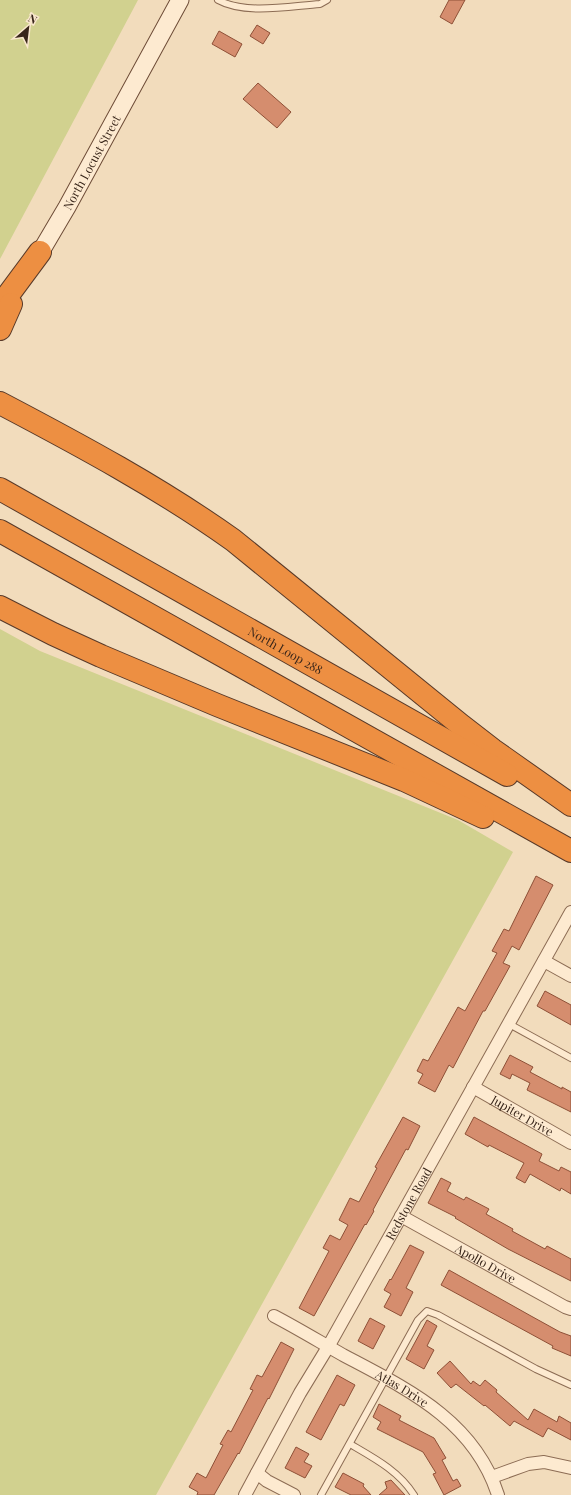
<svg xmlns="http://www.w3.org/2000/svg" width="571" height="1495" font-family="'Playfair Display',serif">
  <style>
    .green { fill: #d1d18f }
    .building { fill: #d58d6e; stroke: #8e5037 }
    .lines { fill: none; stroke-linecap: round; stroke-linejoin: round }
    .lane-casing { stroke: #8c6c54; stroke-width: 8 }
    .street-casing { stroke: #8c6c54; stroke-width: 14 }
    .secondary-casing { stroke: #6e4c37; stroke-width: 19 }
    .highway-casing { stroke: #593a29; stroke-width: 24 }
    .lane { stroke: #fdead0; stroke-width: 6 }
    .street { stroke: #fdead0; stroke-width: 12 }
    .secondary { stroke: #fdead0; stroke-width: 17 }
    .highway { stroke: #ed8f42; stroke-width: 22 }
    .labels { text-anchor: middle; dominant-baseline: central; stroke-width: 3; stroke-linejoin: round; paint-order: stroke }
    .street-label { font-size: 12px; fill: #39261a; stroke: #f9e7cd }
  </style>
  <rect width="100%" height="100%" fill="#f2dcbc"/>
  <g class="green">
    <polygon points="0,0 138,0 0,259"/>
    <polygon points="0,629 40,651 458,820 513,852 156,1495 0,1495"/>
  </g>
  <g class="building">
    <polygon points="449,0 465,0 452,24 440,17"/>
    <polygon points="257,25 270,33 263,44 250,36"/>
    <polygon points="219,31 242,44 235,57 212,44"/>
    <polygon points="258,83 291,112 277,128 243,99"/>
    <polygon points="536,876 553,885 519,950 512,946 503,963 510,966 485,1011 483,1011 453,1068 449,1065 435,1092 418,1083 423,1074 417,1071 423,1059 428,1061 458,1007 465,1011 497,953 492,951 504,929 509,931"/>
    <polygon points="545,991 571,1005 571,1025 537,1006"/>
    <polygon points="510,1055 533,1067 530,1072 562,1089 562,1087 571,1092 571,1112 527,1090 530,1083 512,1074 510,1079 500,1074"/>
    <polygon points="403,1117 420,1126 408,1150 406,1149 373,1210 374,1211 366,1225 365,1224 314,1316 299,1308 329,1251 323,1248 330,1235 340,1240 348,1225 339,1220 350,1198 359,1202 377,1168 375,1167"/>
    <polygon points="474,1117 542,1154 539,1161 559,1171 561,1167 571,1172 571,1194 561,1188 560,1191 530,1174 525,1183 516,1178 524,1163 489,1145 488,1147 465,1134"/>
    <polygon points="441,1178 451,1183 447,1191 464,1200 466,1197 489,1209 486,1214 513,1229 512,1231 545,1249 547,1246 571,1259 571,1281 508,1249 455,1218 456,1217 428,1203"/>
    <polygon points="410,1245 424,1252 406,1288 413,1292 401,1316 384,1307 391,1294 384,1290 390,1279 391,1280"/>
    <polygon points="449,1270 531,1316 560,1332 571,1336 571,1356 552,1348 553,1346 441,1285"/>
    <polygon points="370,1318 385,1326 373,1349 358,1341"/>
    <polygon points="427,1320 437,1326 427,1346 434,1350 424,1369 406,1359"/>
    <polygon points="281,1342 294,1349 269,1399 268,1398 239,1454 238,1453 214,1495 197,1495 198,1492 189,1487 197,1473 206,1478 223,1445 220,1444 228,1430 231,1432 253,1390 250,1389 257,1375 262,1377"/>
    <polygon points="450,1361 471,1384 473,1381 480,1386 485,1380 497,1390 496,1392 528,1420 534,1409 557,1422 559,1416 571,1423 571,1440 548,1428 543,1437 514,1421 510,1426 485,1405 484,1406 456,1384 451,1388 437,1373"/>
    <polygon points="337,1375 355,1385 344,1406 340,1404 321,1440 306,1432"/>
    <polygon points="379,1404 401,1416 399,1420 434,1438 446,1458 442,1460 453,1481 457,1479 461,1486 444,1495 433,1474 436,1473 423,1452 377,1429 381,1422 373,1417"/>
    <polygon points="296,1447 309,1454 304,1462 312,1466 305,1478 285,1468"/>
    <polygon points="343,1473 364,1484 363,1486 371,1495 351,1495 335,1487"/>
    <polygon points="391,1480 405,1495 379,1495 387,1488 385,1482"/>
  </g>
  <g class="lines">
    <defs>
      <g id="lane">
        <path d="M218,0C245,15 290,6 320,4L327,0"/>
        <polyline points="509,1024 571,1058"/>
        <path d="M350,1444C374,1458 399,1471 414,1495"/>
        <polyline points="321,1495 418,1320 427,1311 438,1315 536,1369 571,1385"/>
      </g>
      <g id="street">
        <polyline points="544,961 571,976"/>
        <path id="s1" d="M473,1087L571,1143"/>
        <path id="s2" d="M401,1216L565,1307L571,1309"/>
        <path id="s3" d="M274,1316C297,1328 320,1342 343,1355C407,1389 474,1420 498,1495"/>
        <polyline points="257,1473 267,1481 294,1495"/>
        <polyline points="492,1477 528,1464 544,1462 571,1468"/>
        <path id="s4" d="M245,1495L300,1393L328,1347L571,912"/>
      </g>
      <g id="secondary">
        <path id="s5" d="M34,263L67,207L180,0"/>
      </g>
      <g id="highway">
        <polyline points="0,306 40,252"/>
        <polyline points="0,329 11,304"/>
        <path d="M0,403C80,445 160,488 233,540L462,726L493,750L571,805"/>
        <path id="s6" d="M0,489L507,775"/>
        <polyline points="0,531 571,851"/>
        <polyline points="0,607 53,634 101,656 217,705 404,780 483,817"/>
      </g>
    </defs>
    <use href="#lane" class="lane-casing"/>
    <use href="#street" class="street-casing"/>
    <use href="#secondary" class="secondary-casing"/>
    <use href="#highway" class="highway-casing"/>
    <use href="#lane" class="lane"/>
    <use href="#street" class="street"/>
    <use href="#secondary" class="secondary"/>
    <use href="#highway" class="highway"/>
  </g>
  <g class="labels">
    <g class="street-label">
      <text stroke="none"><textPath href="#s5" startOffset="116">North Locust Street</textPath></text>
      <text stroke="none"><textPath href="#s6" startOffset="328">North Loop 288</textPath></text>
      <text stroke="none"><textPath href="#s1" startOffset="57">Jupiter Drive</textPath></text>
      <text stroke="none"><textPath href="#s4" startOffset="334">Redstone Road</textPath></text>
      <text stroke="none"><textPath href="#s2" startOffset="97">Apollo Drive</textPath></text>
      <text stroke="none"><textPath href="#s3" startOffset="147">Atlas Drive</textPath></text>
    </g>
  </g>
  <g transform="translate(28 28) rotate(28)" stroke="#f9e7cd" stroke-width="3" paint-order="stroke">
  <path d="M0-3L7 15L0 10L-7 15Z" fill="#39261a"/>
  <text y="-6" font-size="11" font-weight="bold" text-anchor="middle" fill="#39261a">N</text>
  </g>
</svg>
